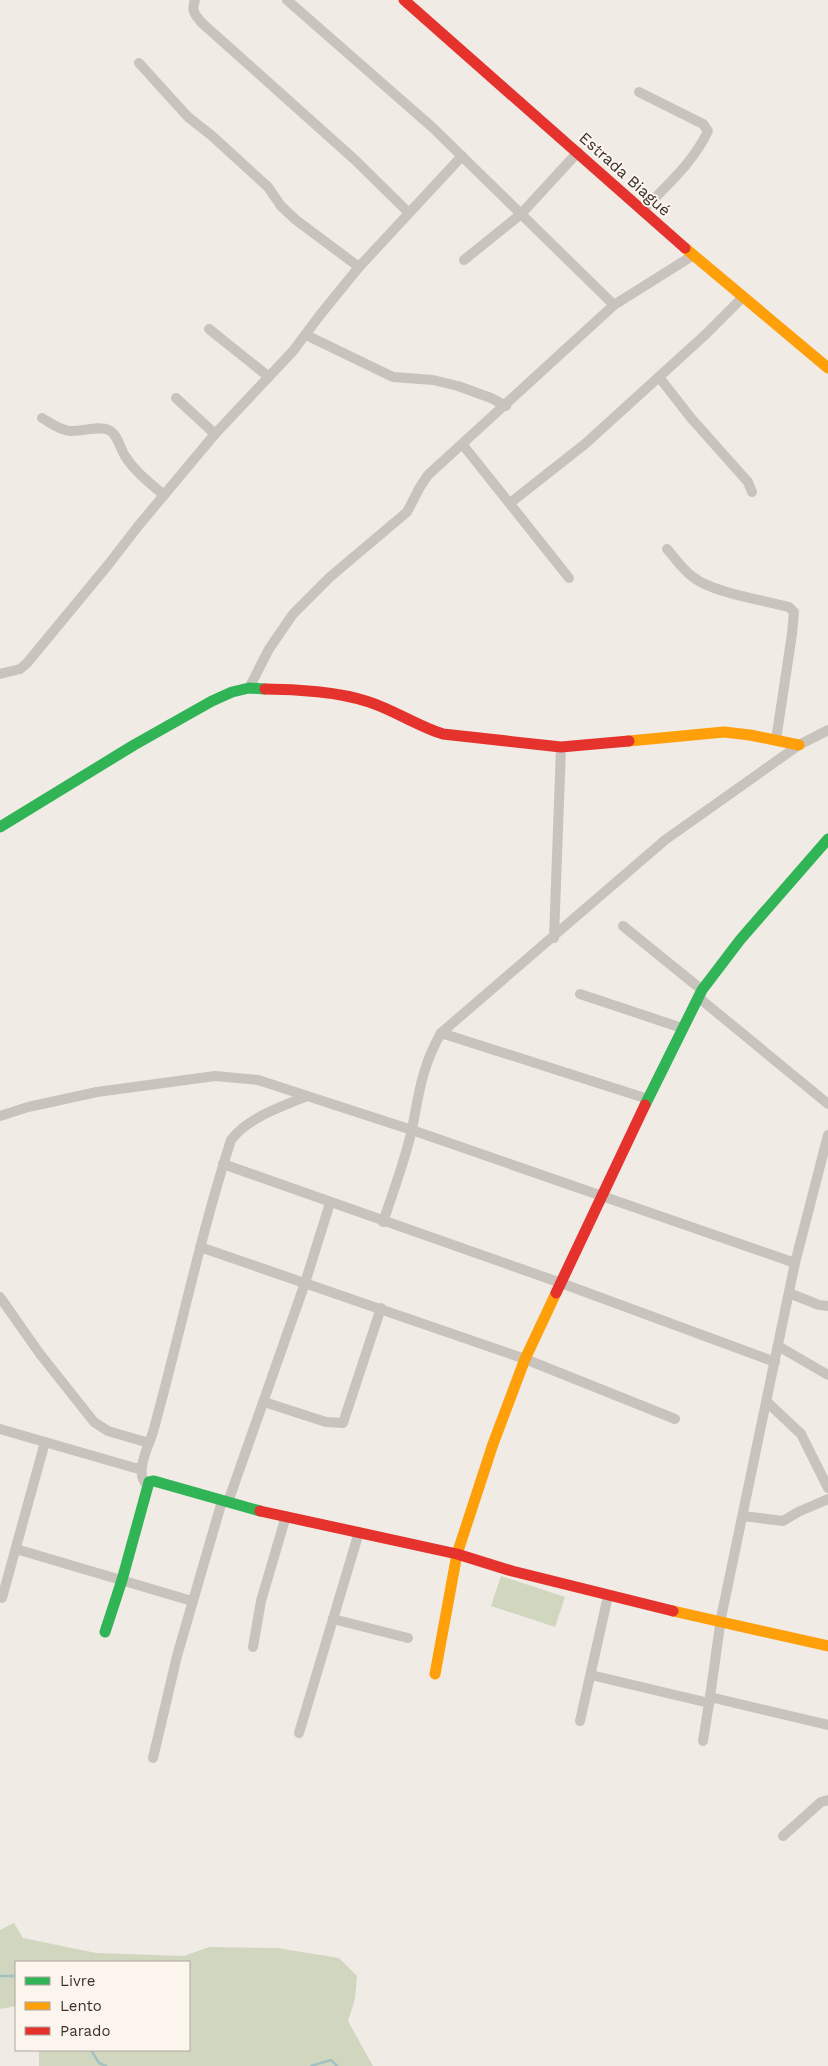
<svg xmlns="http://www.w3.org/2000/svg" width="828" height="2066" font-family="'Work Sans',sans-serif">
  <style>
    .green { fill: #d1d6bf }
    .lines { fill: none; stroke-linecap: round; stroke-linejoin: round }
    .stream { stroke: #a1c2c1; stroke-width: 2.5 }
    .street { stroke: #c9c3be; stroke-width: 10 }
    .fast { stroke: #30b455; stroke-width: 11 }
    .slow { stroke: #ff9f0a; stroke-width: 11 }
    .jam { stroke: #e5322d; stroke-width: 11 }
    .labels { text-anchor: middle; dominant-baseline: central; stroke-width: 4; stroke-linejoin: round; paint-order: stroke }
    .street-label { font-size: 16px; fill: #3b302b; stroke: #fbf5ee }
  </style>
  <rect width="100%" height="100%" fill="#f0ebe5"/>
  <g class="green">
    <polygon points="501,1576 565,1597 555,1627 491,1606"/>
    <polygon points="14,1923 23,1938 96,1953 184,1956 209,1947 277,1948 339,1958 357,1976 355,1999 348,2021 373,2066 39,2066 39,2050 189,2050 189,1962 16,1962 16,2006 0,2009 0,1930"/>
  </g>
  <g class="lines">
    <g class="stream">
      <polyline points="0,1976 16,1976"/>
      <polyline points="91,2050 99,2063 106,2066"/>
      <polyline points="311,2066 331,2060 337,2066"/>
    </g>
    <g class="street">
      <path d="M195,0C191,11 195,15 202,23L354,159L409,213"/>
      <polyline points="287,0 432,127 614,305"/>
      <polyline points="139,63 188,117 211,135 268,187 281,206 296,220 359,267"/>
      <path d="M639,92L703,124L708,131C693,163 666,186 642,211"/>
      <polyline points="464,260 521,214 578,152"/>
      <polyline points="209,329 269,377"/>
      <polyline points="306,335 393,377 433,380 458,386 491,398 506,406"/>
      <polyline points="659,377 691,418 748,482 752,492"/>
      <polyline points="176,398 215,434"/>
      <path d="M42,418C51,423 59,430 70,431C82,432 97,425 109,430C118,435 120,448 125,456C135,472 150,483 164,495"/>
      <polyline points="463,445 569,578"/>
      <polyline points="510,503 585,444 705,335 742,298"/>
      <path d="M667,549C675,558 683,570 693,577C713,593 763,600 789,607L794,612L792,634L776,740"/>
      <polyline points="0,674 20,669 27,663 108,565 139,525 215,434 293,351 320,315 359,267 462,156"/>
      <polyline points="249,688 269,649 293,614 330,577 407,512 420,487 428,475 614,305 692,256"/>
      <polyline points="623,926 702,990"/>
      <polyline points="554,938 561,747"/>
      <polyline points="580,994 682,1028"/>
      <polyline points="698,997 828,1104"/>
      <polyline points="441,1033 648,1099"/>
      <polyline points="0,1116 28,1107 97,1092 215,1076 258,1080 412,1130 795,1263"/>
      <polyline points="223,1164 561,1283 775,1362"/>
      <path d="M383,1222C393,1192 405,1161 412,1129C419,1093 422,1066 441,1033L665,840L799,745L828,730"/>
      <polyline points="200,1247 525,1359 675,1419"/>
      <polyline points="789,1293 819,1305 828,1306"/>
      <polyline points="0,1297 40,1354 94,1422 108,1431 149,1443"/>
      <polyline points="778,1346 828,1375"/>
      <polyline points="264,1402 326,1422 343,1423 381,1308"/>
      <polyline points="767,1402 801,1434 828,1488"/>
      <polyline points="0,1429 135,1468 140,1468"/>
      <path d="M147,1485C134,1473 148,1448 153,1432C180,1335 200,1236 231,1140C248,1117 282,1107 307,1096"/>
      <polyline points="228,1502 305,1283 330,1203"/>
      <polyline points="743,1516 783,1521 798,1512 828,1499"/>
      <polyline points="16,1549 192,1601"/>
      <polyline points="2,1598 45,1442"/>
      <polyline points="333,1619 408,1638"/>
      <polyline points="253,1647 261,1601 286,1516"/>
      <polyline points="591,1675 709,1703"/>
      <polyline points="710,1697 721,1618 795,1263 828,1135"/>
      <polyline points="580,1721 608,1596"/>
      <polyline points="299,1733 359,1532"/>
      <polyline points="703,1741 710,1697 828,1725"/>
      <polyline points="153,1758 177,1656 222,1501"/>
      <polyline points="783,1836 821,1802 828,1800"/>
    </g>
    <g class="fast">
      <polyline points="0,827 134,745 212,701 232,692 249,688 265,689"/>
      <polyline points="645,1105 702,990 740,940 828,839"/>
      <polyline points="105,1632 122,1580 149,1482 154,1481 260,1511"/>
    </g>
    <g class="slow">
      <polyline points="685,248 828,368"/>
      <polyline points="629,741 724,732 750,735 799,745"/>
      <polyline points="673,1611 828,1646"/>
      <polyline points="435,1674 457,1554 493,1444 525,1359 556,1293"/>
    </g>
    <g class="jam">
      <polyline points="404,0 685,248"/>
      <path d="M265,689C296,689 340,692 369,702C394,710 417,726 443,734L561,747L629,741"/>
      <polyline points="556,1293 645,1105"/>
      <polyline points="260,1511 457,1554 512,1571 673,1611"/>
    </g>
  </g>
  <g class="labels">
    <g class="street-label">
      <text transform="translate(625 174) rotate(42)">Estrada Biagué</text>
    </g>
  </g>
  <rect x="15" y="1961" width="175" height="90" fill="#fbf5ee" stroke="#aea6a0"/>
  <rect x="25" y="1977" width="25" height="8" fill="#30b455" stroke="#aea6a0"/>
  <text x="60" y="1986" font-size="15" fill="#3b302b">Livre</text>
  <rect x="25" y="2002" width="25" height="8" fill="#ff9f0a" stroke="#aea6a0"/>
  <text x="60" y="2011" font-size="15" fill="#3b302b">Lento</text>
  <rect x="25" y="2027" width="25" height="8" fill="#e5322d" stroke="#aea6a0"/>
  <text x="60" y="2036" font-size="15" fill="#3b302b">Parado</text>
</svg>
